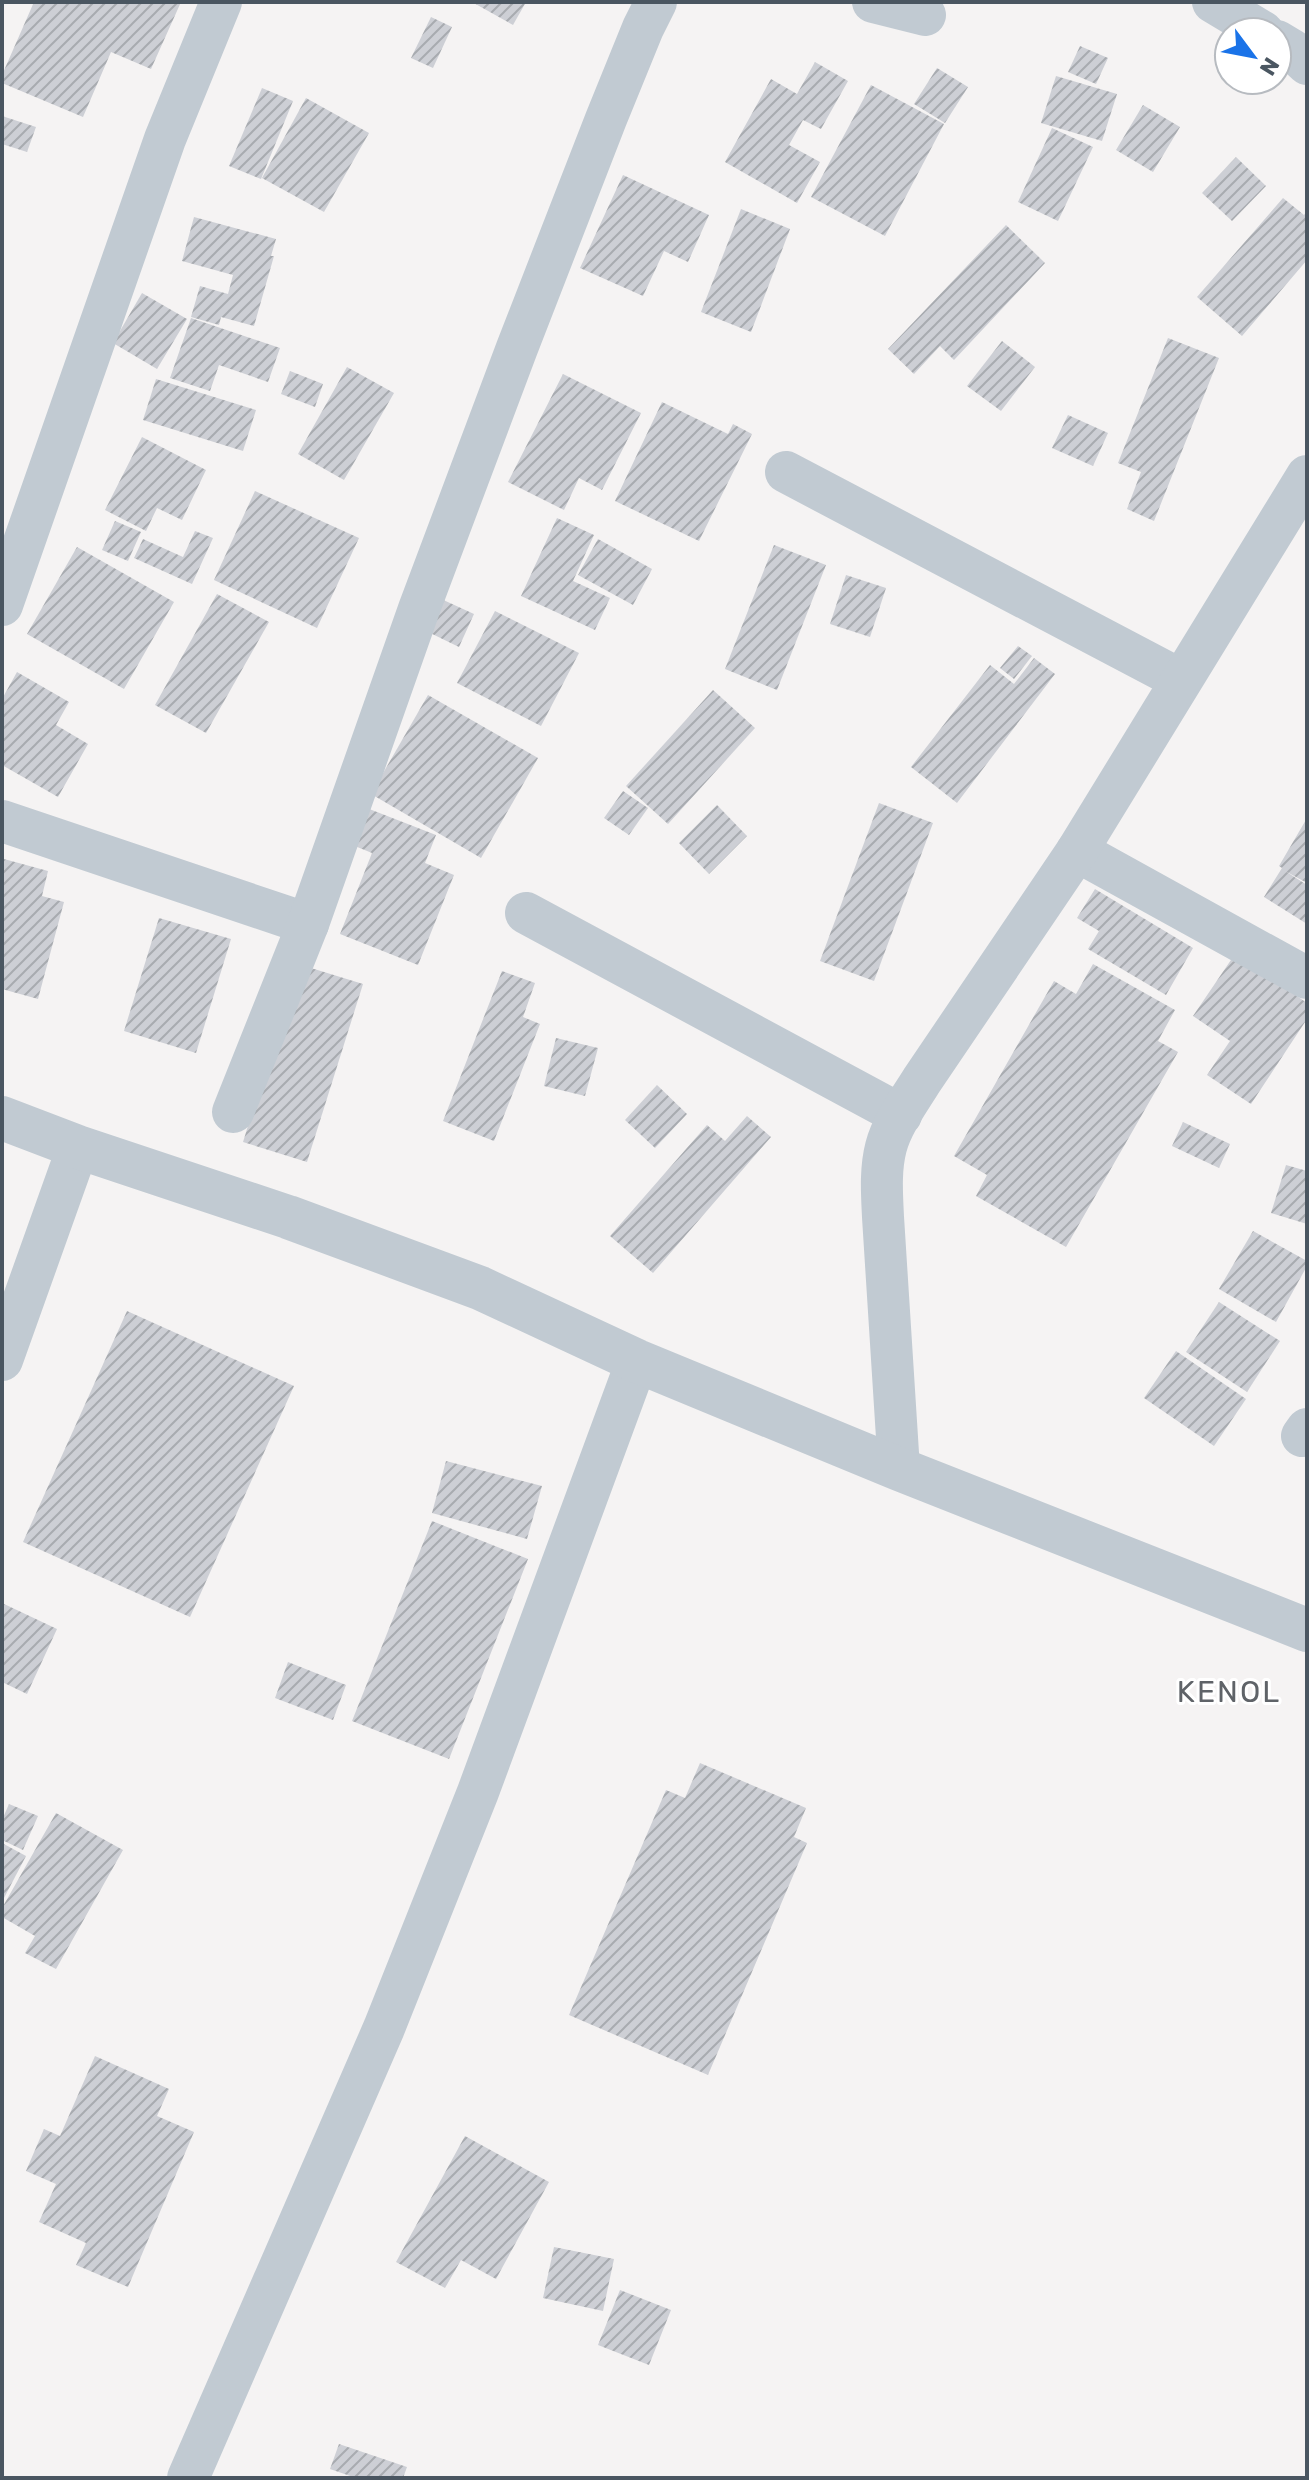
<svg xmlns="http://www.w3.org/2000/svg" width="1309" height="2480" font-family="Rubik,sans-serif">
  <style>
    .building { fill: url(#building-hatch) }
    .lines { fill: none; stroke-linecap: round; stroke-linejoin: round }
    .minor { stroke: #c1cad2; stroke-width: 42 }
    .tertiary { stroke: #c1cad2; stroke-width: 44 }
    .labels { text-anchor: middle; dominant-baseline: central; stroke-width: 6; stroke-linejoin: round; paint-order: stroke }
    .quarter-label { font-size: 30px; letter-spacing: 2px; fill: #5f6368; stroke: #fff }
  </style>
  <defs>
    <pattern id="building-hatch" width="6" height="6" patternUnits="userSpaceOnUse" patternTransform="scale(2)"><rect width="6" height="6" fill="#cdcfd5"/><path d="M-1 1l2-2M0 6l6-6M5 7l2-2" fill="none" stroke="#a8abb0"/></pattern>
  </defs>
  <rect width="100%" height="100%" fill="#f5f3f3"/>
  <g class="building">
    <polygon points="34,2 181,2 151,69 111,52 83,117 2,83 2,75"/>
    <polygon points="472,2 526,2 513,25"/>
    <polygon points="431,17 452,27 433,68 411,58"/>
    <polygon points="1080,46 1108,58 1096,84 1068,72"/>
    <polygon points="815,62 848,81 821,129 803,120 789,145 820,162 797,203 725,162 771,79 797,94"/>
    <polygon points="937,68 968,87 945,123 914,104"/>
    <polygon points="1056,76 1117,94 1102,141 1041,123"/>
    <polygon points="871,85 944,124 885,236 811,197"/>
    <polygon points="262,88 293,101 261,179 229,166"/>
    <polygon points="306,98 369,133 324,212 262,178"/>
    <polygon points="1143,105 1180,127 1153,172 1116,150"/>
    <polygon points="2,116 36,127 27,152 2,144"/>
    <polygon points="1052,128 1093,147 1058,221 1018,202"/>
    <polygon points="1236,157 1266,186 1232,221 1202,193"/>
    <polygon points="623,175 709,215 688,262 664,251 643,296 580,268"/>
    <polygon points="1283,198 1304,215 1307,211 1307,260 1242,336 1197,297"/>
    <polygon points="741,209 790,229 751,332 701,312"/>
    <polygon points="194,217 276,239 271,256 274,256 254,326 221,317 219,325 191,317 200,286 228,294 233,275 182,261"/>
    <polygon points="1006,225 1045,263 954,360 940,346 914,374 888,349"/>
    <polygon points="142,293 187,319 157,369 113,343"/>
    <polygon points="191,318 280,348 268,382 219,365 210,391 170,378"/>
    <polygon points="1168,338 1219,358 1154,521 1127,509 1141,472 1118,463"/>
    <polygon points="1002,341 1035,367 1001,411 967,386"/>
    <polygon points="347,367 394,393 344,480 298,454"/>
    <polygon points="290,371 323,384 315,407 281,394"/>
    <polygon points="563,374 641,413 602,490 579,478 564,510 508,482"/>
    <polygon points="156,379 256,410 243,451 143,420"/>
    <polygon points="662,402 728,434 733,424 752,434 699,541 615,501"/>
    <polygon points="1068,415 1108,433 1093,466 1052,448"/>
    <polygon points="142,437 206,470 182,520 157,508 146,531 105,510"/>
    <polygon points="255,491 359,538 317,628 214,580"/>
    <polygon points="557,518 594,535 573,581 610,598 595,630 521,596"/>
    <polygon points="115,521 141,532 128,561 102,550"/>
    <polygon points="195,531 213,538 192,584 134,558 143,539 183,557"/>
    <polygon points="598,539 652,569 633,605 578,575"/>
    <polygon points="774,545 826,565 777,690 725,669"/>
    <polygon points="77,547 174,602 124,689 27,634"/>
    <polygon points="846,575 886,588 870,637 830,624"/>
    <polygon points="217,594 269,622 206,733 155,705"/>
    <polygon points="439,598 474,614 459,647 424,630"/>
    <polygon points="495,611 579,653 541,726 457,683"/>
    <polygon points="1018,646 1032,656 1014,679 1000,668"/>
    <polygon points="1034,658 1055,674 957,803 911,767 990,665 1014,684"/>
    <polygon points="17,672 69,702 56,725 88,744 58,797 2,765 2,699"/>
    <polygon points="713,690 755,728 668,824 626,786"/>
    <polygon points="428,695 538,758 481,858 371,794"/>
    <polygon points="623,791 648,808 629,835 604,818"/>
    <polygon points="879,803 933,823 874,981 820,961"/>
    <polygon points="359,805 436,835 425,863 454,875 418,965 340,934 372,853 345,842"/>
    <polygon points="717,805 747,836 709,874 679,843"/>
    <polygon points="1307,818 1307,883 1285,871 1307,885 1307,924 1264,897 1282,868 1279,866"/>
    <polygon points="4,859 48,871 42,896 64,902 38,999 2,989 2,866"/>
    <polygon points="1095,889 1193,948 1166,995 1088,949 1099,931 1077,918"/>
    <polygon points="159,918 231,939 196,1053 124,1031"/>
    <polygon points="1235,954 1307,1003 1307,1019 1251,1104 1207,1075 1230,1041 1193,1016"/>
    <polygon points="298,964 363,984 307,1162 243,1142"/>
    <polygon points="1093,964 1175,1010 1158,1041 1178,1052 1066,1247 976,1196 987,1175 954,1156 1054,981 1076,994"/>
    <polygon points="502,971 535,983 523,1017 540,1024 494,1141 443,1121"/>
    <polygon points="556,1038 598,1048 585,1096 544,1086"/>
    <polygon points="657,1085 687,1114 655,1148 625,1120"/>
    <polygon points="747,1116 771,1137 653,1273 610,1236 707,1125 725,1141"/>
    <polygon points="1183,1122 1230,1144 1219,1168 1172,1146"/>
    <polygon points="1286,1165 1307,1171 1307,1224 1271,1213"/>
    <polygon points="1253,1231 1307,1261 1307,1266 1276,1322 1219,1289"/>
    <polygon points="1219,1302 1280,1341 1247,1392 1186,1352"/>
    <polygon points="127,1311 294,1386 190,1617 23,1542"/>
    <polygon points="1176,1351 1246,1399 1214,1446 1144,1398"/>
    <polygon points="446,1461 542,1486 527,1539 432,1513"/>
    <polygon points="432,1521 528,1559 449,1759 352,1721"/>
    <polygon points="2,1603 57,1629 27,1694 2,1682"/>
    <polygon points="288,1662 346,1685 333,1720 275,1698"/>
    <polygon points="700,1763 806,1808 794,1837 807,1843 708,2075 569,2015 666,1790 685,1798"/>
    <polygon points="9,1804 38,1816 23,1850 2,1840 2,1820"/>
    <polygon points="56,1813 123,1850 56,1969 25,1953 35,1936 2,1917 2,1908"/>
    <polygon points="2,1843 26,1856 4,1898 2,1897"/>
    <polygon points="95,2056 169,2089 157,2116 194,2132 128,2287 76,2265 86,2243 39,2222 56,2184 26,2171 44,2129 60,2136"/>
    <polygon points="465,2136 549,2182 496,2279 461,2260 445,2288 396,2262"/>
    <polygon points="554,2247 614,2259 603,2311 543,2298"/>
    <polygon points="620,2290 671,2310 649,2365 598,2345"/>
    <polygon points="339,2444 407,2467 403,2478 356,2478 330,2469"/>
  </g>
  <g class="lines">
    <g class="minor">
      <polyline points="873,2 925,15"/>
      <polyline points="1213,2 1263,32"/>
      <polyline points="1277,41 1292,50 1307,64"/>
      <polyline points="786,472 1181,680"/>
      <polyline points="2,605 165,139 221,2"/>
      <polyline points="2,821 308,924"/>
      <polyline points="1077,851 1307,978"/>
      <polyline points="526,913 901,1115"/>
      <polyline points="233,1112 308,924 419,609 517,348 606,119 643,28 656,2"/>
      <polyline points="2,1360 78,1147"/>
      <polyline points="1302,1436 1307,1429"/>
      <path d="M899,1469L883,1217C882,1195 880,1170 886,1147C892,1124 909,1101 922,1080L1077,851L1307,476"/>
      <polyline points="188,2478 384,2028 478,1792 637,1361"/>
    </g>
    <polyline class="tertiary" points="2,1118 78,1147 288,1217 480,1288 637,1361 899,1469 1307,1630"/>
  </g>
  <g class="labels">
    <g class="quarter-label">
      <text x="1229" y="1692">KENOL</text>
    </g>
  </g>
  <rect width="1309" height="2480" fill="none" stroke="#4a5661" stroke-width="8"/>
  <g transform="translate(1253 56) rotate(122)"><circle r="38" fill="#ffffff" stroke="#b7bbc0" stroke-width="2"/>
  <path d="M0-6L14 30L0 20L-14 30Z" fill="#1a73e8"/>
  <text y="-12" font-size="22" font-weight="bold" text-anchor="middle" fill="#4a5661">N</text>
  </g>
</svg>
